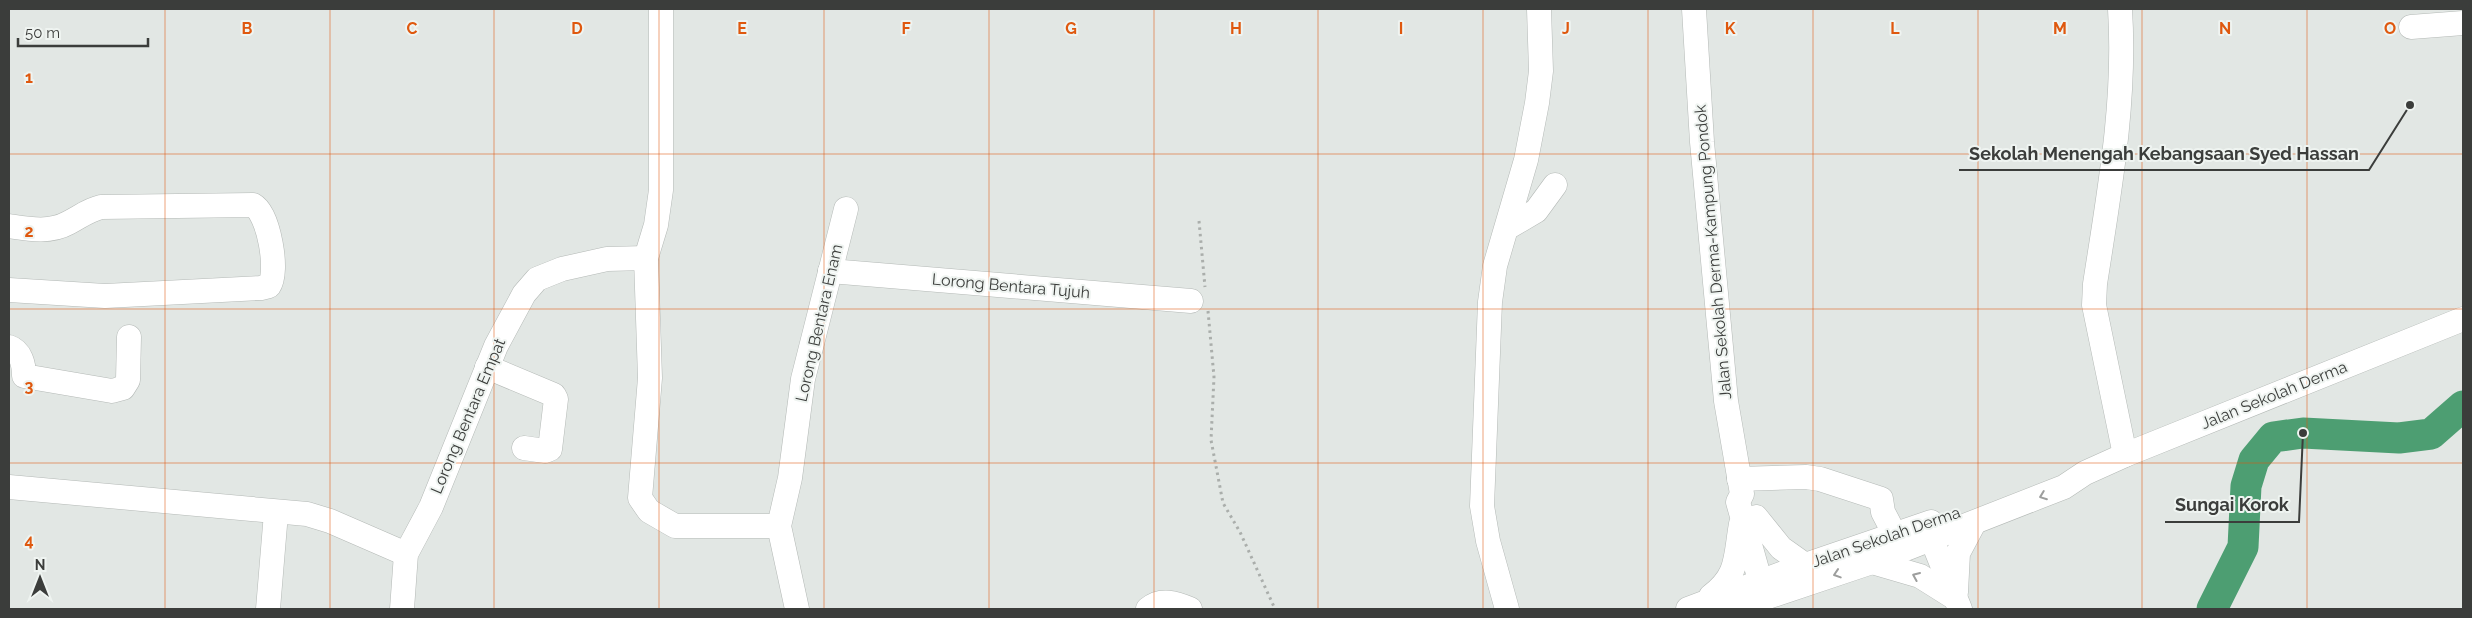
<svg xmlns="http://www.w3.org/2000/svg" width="2472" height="618" font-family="Raleway,sans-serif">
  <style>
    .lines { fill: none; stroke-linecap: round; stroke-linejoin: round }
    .river { stroke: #4d9e72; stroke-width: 31 }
    .minor-casing { stroke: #b4b9b6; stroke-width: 25 }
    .path { stroke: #aaaeab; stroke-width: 3; stroke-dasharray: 2.5 4; stroke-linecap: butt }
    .minor { stroke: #fff; stroke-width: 24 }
    .oneway { stroke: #9d9e9d }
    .grid { fill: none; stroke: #df580e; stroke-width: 1; stroke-opacity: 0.55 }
    .labels { text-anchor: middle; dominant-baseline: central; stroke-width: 4; stroke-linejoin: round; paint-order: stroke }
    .street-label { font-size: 16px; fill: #3b3d3b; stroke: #eff4f1 }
    .grid-label { font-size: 16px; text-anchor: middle; font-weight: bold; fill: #df580e; stroke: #eff4f1; stroke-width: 4; stroke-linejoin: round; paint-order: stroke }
    .leader { fill: none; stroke: #3b3d3b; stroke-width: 2 }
    .callout-dot { fill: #3b3d3b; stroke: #eff4f1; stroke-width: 2 }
    .callout-label { font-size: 18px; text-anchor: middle; font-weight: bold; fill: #3b3d3b; stroke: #eff4f1; stroke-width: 4; stroke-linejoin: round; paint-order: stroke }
  </style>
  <rect width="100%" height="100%" fill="#e2e7e4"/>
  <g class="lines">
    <polyline class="river" points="2212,609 2243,547 2246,486 2254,460 2273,437 2303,433 2399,438 2431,434 2463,406"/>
    <defs>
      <g id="minor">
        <polyline points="661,9 661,190 656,225 646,258 650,378 640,498 649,511 675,526 779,526"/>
        <polyline points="1694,9 1702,142 1726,401 1742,494 1738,502 1765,598"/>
        <path d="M2120,9C2126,102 2109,193 2095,284L2094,305L2125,455"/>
        <polyline points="2411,27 2463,23"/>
        <path d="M9,226C29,229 50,233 68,223C80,217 88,210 101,207L253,205C269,214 279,272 269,286L261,288L105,296L9,290"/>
        <polyline points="1507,228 1536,211 1555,185"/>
        <polyline points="830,271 1191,301"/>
        <path d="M9,347C21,351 24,365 24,376L112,391L123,388L128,380L129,337"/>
        <polyline points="487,367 554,395 556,399 550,449 545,451 524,448"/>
        <polyline points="1739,479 1806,477 1820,479 1881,499 1883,512 1895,535"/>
        <polyline points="9,487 307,514 330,521 406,554"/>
        <polyline points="1756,517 1781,548 1805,565"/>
        <polyline points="1926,525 1960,609"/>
        <polyline points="1872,562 1920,576 1955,598"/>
        <polyline points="1956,592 1958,553 1974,523"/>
        <path d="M1711,596C1739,575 1735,557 1741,524"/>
        <polyline points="268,609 276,513"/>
        <polyline points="402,609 406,554 431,507 496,346 524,294 537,279 562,269 607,259 646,258"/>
        <polyline points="797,609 779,526 790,478 803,379 846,209"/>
        <path d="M1148,609C1161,598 1176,603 1190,609"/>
        <polyline points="1507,609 1488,541 1482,506 1490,302 1495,266 1526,160 1537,103 1541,71 1539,9"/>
        <polyline points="1688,609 1805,565 1931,522"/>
        <polyline points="1732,609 1872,562 2064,487 2085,473 2125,455 2463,319"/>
      </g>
    </defs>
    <use href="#minor" class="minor-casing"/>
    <g class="path">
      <polyline points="1199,221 1205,287"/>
      <polyline points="1208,311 1214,377 1211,440 1223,503 1240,532 1275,609"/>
    </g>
    <use href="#minor" class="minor"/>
  </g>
  <defs><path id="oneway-chevron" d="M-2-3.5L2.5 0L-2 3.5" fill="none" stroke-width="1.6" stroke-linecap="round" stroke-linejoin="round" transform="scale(1.25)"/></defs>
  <g class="oneway">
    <use href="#oneway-chevron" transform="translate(2043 496) rotate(159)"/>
    <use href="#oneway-chevron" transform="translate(1837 574) rotate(162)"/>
    <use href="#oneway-chevron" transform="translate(1916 576) rotate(-157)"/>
  </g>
  <path class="grid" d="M165,9V609M330,9V609M494,9V609M659,9V609M824,9V609M989,9V609M1154,9V609M1318,9V609M1483,9V609M1648,9V609M1813,9V609M1978,9V609M2142,9V609M2307,9V609M9,154H2463M9,309H2463M9,463H2463"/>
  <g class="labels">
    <g class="street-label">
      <text transform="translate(1713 252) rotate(-95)">Jalan Sekolah Derma-Kampung Pondok</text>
      <text transform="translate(1011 286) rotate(5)">Lorong Bentara Tujuh</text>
      <text transform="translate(819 323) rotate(-77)">Lorong Bentara Enam</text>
      <text transform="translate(2274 395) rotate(-22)">Jalan Sekolah Derma</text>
      <text transform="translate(468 416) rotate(-67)">Lorong Bentara Empat</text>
      <text transform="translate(1886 537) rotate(-19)">Jalan Sekolah Derma</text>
    </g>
  </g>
  <g class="grid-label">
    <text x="247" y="34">B</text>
    <text x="412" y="34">C</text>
    <text x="577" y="34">D</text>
    <text x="742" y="34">E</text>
    <text x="906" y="34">F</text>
    <text x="1071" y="34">G</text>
    <text x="1236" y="34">H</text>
    <text x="1401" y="34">I</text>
    <text x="1566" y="34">J</text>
    <text x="1730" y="34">K</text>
    <text x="1895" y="34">L</text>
    <text x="2060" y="34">M</text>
    <text x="2225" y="34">N</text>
    <text x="2390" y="34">O</text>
    <text x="29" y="83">1</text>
    <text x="29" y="237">2</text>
    <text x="29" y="392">3</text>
    <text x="29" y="546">4</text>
  </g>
  <path class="leader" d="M2410 105L2369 170H1959M2303 433L2299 522H2165"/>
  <g class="callout-dot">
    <circle cx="2410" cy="105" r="5"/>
    <circle cx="2303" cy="433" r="5"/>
  </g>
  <g class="callout-label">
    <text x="2164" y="160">Sekolah Menengah Kebangsaan Syed Hassan</text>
    <text x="2232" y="511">Sungai Korok</text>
  </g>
  <rect width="2472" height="618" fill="none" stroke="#3b3d3b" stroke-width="20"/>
  <g transform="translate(40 578)" stroke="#eff4f1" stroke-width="4" paint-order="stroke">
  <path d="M0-4L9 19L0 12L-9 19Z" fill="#3b3d3b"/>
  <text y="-8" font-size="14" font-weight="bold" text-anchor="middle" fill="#3b3d3b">N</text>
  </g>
  <path d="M18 38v8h130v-8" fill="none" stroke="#3b3d3b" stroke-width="2.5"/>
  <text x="25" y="38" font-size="15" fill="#3b3d3b" stroke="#eff4f1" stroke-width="4" paint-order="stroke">50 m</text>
</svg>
